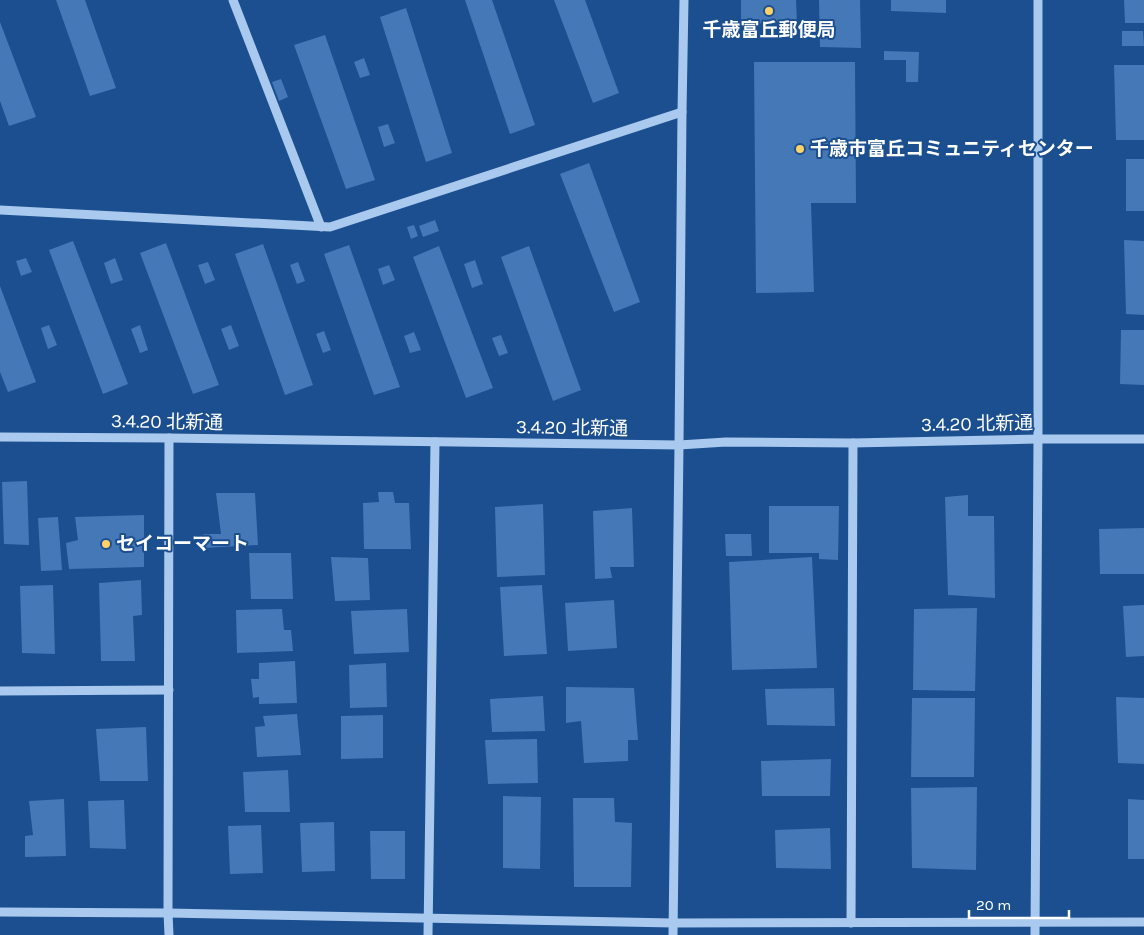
<svg xmlns="http://www.w3.org/2000/svg" width="1144" height="935" font-family="Karla,'Noto Sans JP',sans-serif">
  <style>
    .building { fill: #4478b7 }
    .lines { fill: none; stroke-linecap: round; stroke-linejoin: round }
    .minor { stroke: #a9c9ee; stroke-width: 9 }
    .poi-dot { fill: #ffd166; stroke: #1b4f8f; stroke-width: 2 }
    .labels { text-anchor: middle; dominant-baseline: central; stroke-width: 4; stroke-linejoin: round; paint-order: stroke }
    .poi-label { font-size: 19px; font-weight: bold; fill: #fff; stroke: #1b4f8f; text-anchor: start }
    .street-label { font-size: 19px; fill: #fff; stroke: #1b4f8f }
  </style>
  <rect width="100%" height="100%" fill="#1b4f8f"/>
  <g class="building">
    <polygon points="56,0 85,0 116,88 90,96"/>
    <polygon points="465,0 492,0 535,125 510,134"/>
    <polygon points="554,0 585,0 619,93 593,103"/>
    <polygon points="741,0 796,0 797,22 741,24"/>
    <polygon points="819,0 860,0 861,48 820,47"/>
    <polygon points="891,0 946,0 946,13 891,11"/>
    <polygon points="1124,0 1144,0 1144,23 1125,23"/>
    <polygon points="406,8 452,153 426,162 380,17"/>
    <polygon points="0,22 36,117 9,126 0,101"/>
    <polygon points="1122,31 1143,31 1144,46 1122,46"/>
    <polygon points="325,35 375,180 346,189 294,45"/>
    <polygon points="884,51 919,52 918,82 906,82 906,60 884,60"/>
    <polygon points="364,58 370,75 360,78 354,62"/>
    <polygon points="754,62 855,62 856,203 811,203 814,292 756,293"/>
    <polygon points="1114,65 1144,65 1144,140 1116,140"/>
    <polygon points="281,79 288,97 279,101 272,82"/>
    <polygon points="388,124 395,143 384,147 378,127"/>
    <rect x="1126" y="159" width="18" height="52"/>
    <polygon points="589,163 640,302 614,312 560,174"/>
    <polygon points="435,220 439,231 423,237 419,226"/>
    <polygon points="414,225 418,236 411,239 407,227"/>
    <polygon points="1124,240 1144,241 1144,315 1126,314"/>
    <polygon points="73,241 128,384 103,394 49,250"/>
    <polygon points="166,243 219,385 193,394 140,253"/>
    <polygon points="263,244 313,385 285,395 235,254"/>
    <polygon points="349,245 400,387 374,395 324,254"/>
    <polygon points="439,246 493,388 466,398 413,257"/>
    <polygon points="529,246 581,390 553,401 501,257"/>
    <polygon points="26,258 32,272 21,276 16,261"/>
    <polygon points="115,258 123,280 111,284 104,263"/>
    <polygon points="475,260 483,284 472,288 464,264"/>
    <polygon points="208,262 215,280 205,284 198,265"/>
    <polygon points="298,262 305,281 297,284 290,265"/>
    <polygon points="389,265 395,280 383,285 378,269"/>
    <polygon points="0,286 36,382 8,392 0,372"/>
    <polygon points="49,325 57,345 48,349 41,328"/>
    <polygon points="140,325 148,350 140,353 131,329"/>
    <polygon points="231,325 239,346 229,350 221,329"/>
    <polygon points="1121,330 1144,330 1144,385 1120,384"/>
    <polygon points="324,331 331,350 323,353 316,334"/>
    <polygon points="414,332 421,350 410,353 404,336"/>
    <polygon points="501,335 508,353 499,356 492,338"/>
    <polygon points="27,481 29,545 4,544 2,482"/>
    <polygon points="378,492 393,492 395,503 409,503 411,549 364,549 363,503 379,502"/>
    <polygon points="216,493 255,493 258,545 204,548 203,534 221,534"/>
    <polygon points="968,495 968,516 994,516 995,598 948,595 945,497"/>
    <polygon points="543,504 545,575 497,577 495,507"/>
    <polygon points="769,506 839,506 838,560 819,559 819,553 769,553"/>
    <polygon points="632,508 634,567 610,567 612,578 595,579 593,511"/>
    <polygon points="144,515 144,567 69,569 66,543 78,540 75,517"/>
    <polygon points="58,517 62,570 41,571 38,518"/>
    <polygon points="1144,528 1144,574 1100,574 1099,529"/>
    <polygon points="725,534 751,534 752,556 726,556"/>
    <polygon points="249,553 291,553 293,599 251,599"/>
    <polygon points="331,557 368,558 370,600 335,601"/>
    <polygon points="812,557 817,668 732,670 729,562"/>
    <polygon points="141,580 142,615 133,616 135,661 101,661 99,583"/>
    <polygon points="53,585 55,654 22,653 20,586"/>
    <polygon points="542,585 547,654 504,656 500,587"/>
    <polygon points="614,600 617,648 568,651 565,603"/>
    <polygon points="1144,605 1144,656 1126,657 1123,606"/>
    <polygon points="977,608 975,691 913,690 914,609"/>
    <polygon points="282,609 284,630 291,630 293,651 237,653 236,610"/>
    <polygon points="407,609 409,652 354,654 351,611"/>
    <polygon points="295,661 297,703 259,704 259,697 253,698 251,679 259,679 259,663"/>
    <polygon points="386,663 387,707 350,708 349,665"/>
    <polygon points="566,687 634,688 638,740 628,740 628,761 584,763 581,721 566,723"/>
    <polygon points="834,688 835,726 767,725 765,689"/>
    <polygon points="543,696 545,731 492,732 490,699"/>
    <polygon points="1116,697 1144,698 1144,764 1118,763"/>
    <polygon points="912,698 975,698 974,777 911,777"/>
    <polygon points="297,714 301,755 257,757 255,727 265,726 263,716"/>
    <polygon points="383,715 383,758 341,759 341,716"/>
    <polygon points="146,727 148,781 100,781 96,729"/>
    <polygon points="537,739 538,783 488,784 485,740"/>
    <polygon points="831,759 830,796 762,796 761,761"/>
    <polygon points="288,770 290,812 245,812 243,772"/>
    <polygon points="977,787 976,870 912,868 911,788"/>
    <polygon points="503,796 541,797 540,869 503,868"/>
    <polygon points="573,798 614,798 615,822 632,823 631,887 574,887"/>
    <polygon points="64,799 66,856 25,857 25,836 33,835 29,801"/>
    <polygon points="1128,799 1144,800 1144,859 1128,859"/>
    <polygon points="124,800 126,849 90,848 88,801"/>
    <polygon points="334,822 335,871 302,872 300,823"/>
    <polygon points="261,825 263,873 230,874 228,826"/>
    <polygon points="830,828 831,869 776,868 775,830"/>
    <polygon points="370,831 405,831 405,879 371,879"/>
  </g>
  <g class="lines">
    <g class="minor">
      <polyline points="233,0 321,227"/>
      <polyline points="0,210 330,227 682,112"/>
      <polyline points="0,437 169,438 679,445 726,442 853,443 1038,439 1144,439"/>
      <polyline points="0,691 169,690"/>
      <polyline points="0,912 168,913 673,923 1144,922"/>
      <polyline points="851,923 853,443"/>
      <polyline points="169,935 168,913 169,438"/>
      <polyline points="428,935 435,442"/>
      <polyline points="673,935 679,445 682,112 684,0"/>
      <polyline points="1035,935 1038,439 1038,0"/>
    </g>
  </g>
  <g class="poi-dot">
    <circle cx="769" cy="11" r="5"/>
    <circle cx="800" cy="149" r="5"/>
    <circle cx="106" cy="544" r="5"/>
  </g>
  <g class="labels">
    <g class="poi-label">
      <text x="769" y="30" text-anchor="middle">千歳富丘郵便局</text>
      <text x="810" y="149">千歳市富丘コミュニティセンター</text>
      <text x="116" y="544">セイコーマート</text>
    </g>
    <g class="street-label">
      <text transform="translate(167 422) rotate(1)">3.4.20 北新通</text>
      <text transform="translate(977 424) rotate(-1)">3.4.20 北新通</text>
      <text transform="translate(572 428) rotate(1)">3.4.20 北新通</text>
    </g>
  </g>
  <path d="M969 910v8h100v-8" fill="none" stroke="#ffffff" stroke-width="2.5"/>
  <text x="976" y="910" font-size="15" fill="#ffffff" stroke="#1b4f8f" stroke-width="4" paint-order="stroke">20 m</text>
</svg>
